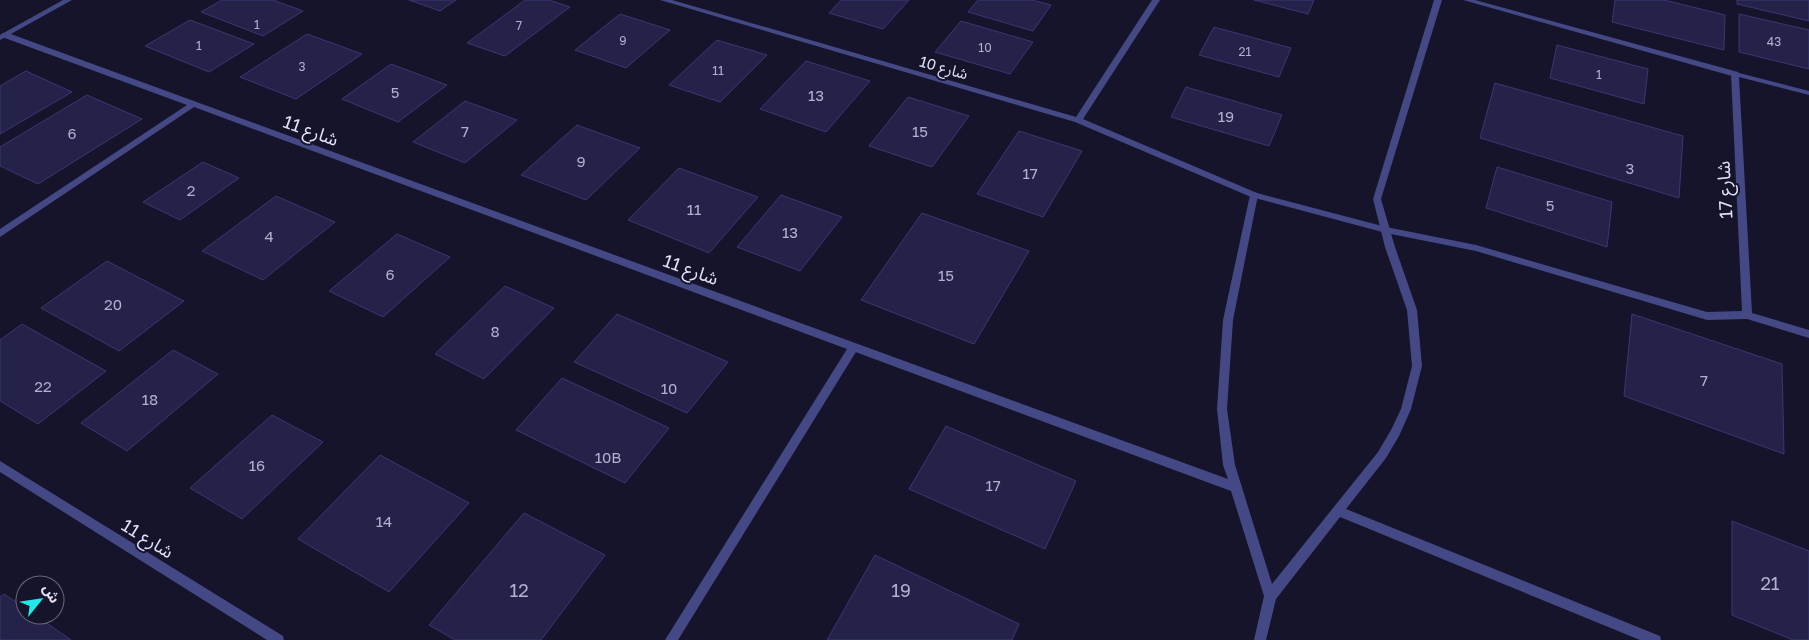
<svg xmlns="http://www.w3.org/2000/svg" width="1809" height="640" font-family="'Golos Text','Noto Sans Arabic',sans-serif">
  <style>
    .building { fill: #25224a; stroke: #3b3674 }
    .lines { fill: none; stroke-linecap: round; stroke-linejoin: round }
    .service { fill: #444985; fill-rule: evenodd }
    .minor { fill: #444985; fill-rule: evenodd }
    .tertiary { fill: #444985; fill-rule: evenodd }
    .labels { text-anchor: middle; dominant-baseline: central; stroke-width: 4; stroke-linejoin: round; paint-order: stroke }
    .far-number-label { font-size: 12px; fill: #b2b1d0 }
    .far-street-label { font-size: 15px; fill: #e1e1fc; stroke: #15142b }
    .number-label { font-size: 15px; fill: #b2b1d0 }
    .street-label { font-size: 18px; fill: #e1e1fc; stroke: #15142b }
    .near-number-label { font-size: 18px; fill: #b2b1d0 }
  </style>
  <rect width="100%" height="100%" fill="#15142b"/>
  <g class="building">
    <polygon points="222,0 273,0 303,11 263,36 201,12"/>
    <polygon points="409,0 456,0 440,11"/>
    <polygon points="525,0 549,0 570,7 505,56 467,43"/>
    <polygon points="841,0 909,0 883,29 829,13"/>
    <polygon points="978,0 1032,0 1051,5 1033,31 968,12"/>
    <polygon points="1254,0 1314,0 1308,14"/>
    <polygon points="1615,0 1664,0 1725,15 1724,50 1612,22"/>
    <polygon points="1737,0 1809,0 1809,21 1737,4"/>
    <polygon points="620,14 670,30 626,68 575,50"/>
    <polygon points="1739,14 1809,30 1809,69 1739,52"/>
    <polygon points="190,20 254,44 209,72 145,46"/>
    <polygon points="961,21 1033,42 1010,74 935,52"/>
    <polygon points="1214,27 1291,48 1279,77 1199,55"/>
    <polygon points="307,34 362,54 296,99 240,77"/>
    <polygon points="717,40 767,55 720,102 669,85"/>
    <polygon points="1557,45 1648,69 1644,104 1550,78"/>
    <polygon points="806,61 870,81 826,132 760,109"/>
    <polygon points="391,64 447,85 398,122 342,99"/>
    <polygon points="26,71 72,92 0,134 0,86"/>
    <polygon points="1495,83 1683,136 1679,198 1480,138"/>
    <polygon points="1186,87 1282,115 1269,146 1171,117"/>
    <polygon points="87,95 142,119 38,184 0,166 0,147"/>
    <polygon points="908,97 969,116 932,167 869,146"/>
    <polygon points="465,101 517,120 465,163 413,142"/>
    <polygon points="577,125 640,148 586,200 521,175"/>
    <polygon points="1019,131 1082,151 1043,217 977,194"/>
    <polygon points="203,162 239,178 180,220 143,202"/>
    <polygon points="1497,167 1612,202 1607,247 1486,208"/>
    <polygon points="679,168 758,197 709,253 628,220"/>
    <polygon points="781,195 842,217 800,271 737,247"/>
    <polygon points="276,196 335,222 263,280 202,251"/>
    <polygon points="922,213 1029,251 974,344 861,300"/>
    <polygon points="397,234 450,257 383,317 329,291"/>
    <polygon points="107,261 184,301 119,351 41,308"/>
    <polygon points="505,286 554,308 484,379 435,354"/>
    <polygon points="617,314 728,362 687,413 574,362"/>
    <polygon points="1632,314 1782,364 1784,454 1624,396"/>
    <polygon points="22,324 106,371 38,424 0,401 0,340"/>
    <polygon points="173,350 218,374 127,451 81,423"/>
    <polygon points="562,378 669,428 625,483 516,430"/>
    <polygon points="272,415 323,442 242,519 190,488"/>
    <polygon points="946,426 1076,481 1045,549 909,489"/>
    <polygon points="380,455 469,503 389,592 298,539"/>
    <polygon points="524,513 605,555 541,640 455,640 429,625"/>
    <polygon points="1732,521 1809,551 1809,640 1793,640 1732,615"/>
    <polygon points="875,555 1019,624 1012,640 827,640"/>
    <polygon points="4,594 25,608 25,615 35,615 71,640 0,640 0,597"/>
  </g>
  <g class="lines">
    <g class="service">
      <polygon points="1434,0 1442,0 1381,199 1395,247 1417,310 1422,366 1411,409 1399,436 1386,458 1346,509 1660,636 1661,640 1640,640 1340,517 1276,599 1266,640 1254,640 1264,596 1231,491 850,350 849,347 850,344 858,344 1228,479 1223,465 1217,409 1223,320 1250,195 1254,192 1257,193 1258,195 1233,320 1227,409 1235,465 1272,584 1378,452 1391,430 1401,409 1412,366 1407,310 1385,247 1373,199"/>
      <polygon points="1463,0 1475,0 1738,72 1739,74 1735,76 1732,76"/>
    </g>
    <g class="minor">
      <polygon points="660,0 672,0 1076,117 1152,0 1160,0 1083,119 1257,193 1386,227 1476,245 1707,312 1742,311 1731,74 1735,72 1809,91 1809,95 1739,77 1752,313 1809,330 1809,338 1747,319 1707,320 1476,251 1386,233 1251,197 1075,122"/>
      <polygon points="2,33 8,33 858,344 859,347 678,640 665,640 847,349 194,107 0,237 0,229 187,105 2,37"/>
      <polygon points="0,461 283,636 284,640 267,640 0,472"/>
    </g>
    <polygon class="tertiary" points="63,0 72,0 0,40 0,35"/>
  </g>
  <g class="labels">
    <g class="far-number-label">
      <text x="257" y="24">1</text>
      <text x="519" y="25">7</text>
      <text x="623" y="40">9</text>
      <text x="1774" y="41">43</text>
      <text x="199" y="45">1</text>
      <text x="985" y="47">10</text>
      <text x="1245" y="51">21</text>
      <text x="302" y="66">3</text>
      <text x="718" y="70">11</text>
      <text x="1599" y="74">1</text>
    </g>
    <g class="far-street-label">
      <text transform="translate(944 67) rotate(16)">شارع 10</text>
    </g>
    <g class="number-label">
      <text x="395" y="92">5</text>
      <text x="816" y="95">13</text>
      <text x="1226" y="116">19</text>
      <text x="465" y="131">7</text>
      <text x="920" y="131">15</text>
      <text x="72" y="133">6</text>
      <text x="581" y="161">9</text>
      <text x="1630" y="168">3</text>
      <text x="1030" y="173">17</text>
      <text x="191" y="190">2</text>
      <text x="1550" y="205">5</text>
      <text x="694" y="209">11</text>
      <text x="790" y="232">13</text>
      <text x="269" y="236">4</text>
      <text x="390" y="274">6</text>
      <text x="946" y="275">15</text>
      <text x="113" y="304">20</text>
      <text x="495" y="331">8</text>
      <text x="1704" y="380">7</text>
      <text x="43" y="386">22</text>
      <text x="669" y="388">10</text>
      <text x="150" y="399">18</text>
      <text x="608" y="457">10B</text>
      <text x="257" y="465">16</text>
      <text x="993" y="485">17</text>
      <text x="384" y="521">14</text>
    </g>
    <g class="street-label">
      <text transform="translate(311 130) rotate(20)">شارع 11</text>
      <text transform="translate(1724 190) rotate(-93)">شارع 17</text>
      <text transform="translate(691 269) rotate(20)">شارع 11</text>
      <text transform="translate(148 538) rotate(32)">شارع 11</text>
    </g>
    <g class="near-number-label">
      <text x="1770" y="583">21</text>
      <text x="519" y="590">12</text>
      <text x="901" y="590">19</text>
    </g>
  </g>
  <g transform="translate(40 600) rotate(60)"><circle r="24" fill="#15142b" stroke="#67667f"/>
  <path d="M0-4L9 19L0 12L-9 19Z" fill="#1feae8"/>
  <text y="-8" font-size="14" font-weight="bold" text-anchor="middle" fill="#e1e1fc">ش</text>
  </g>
</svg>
